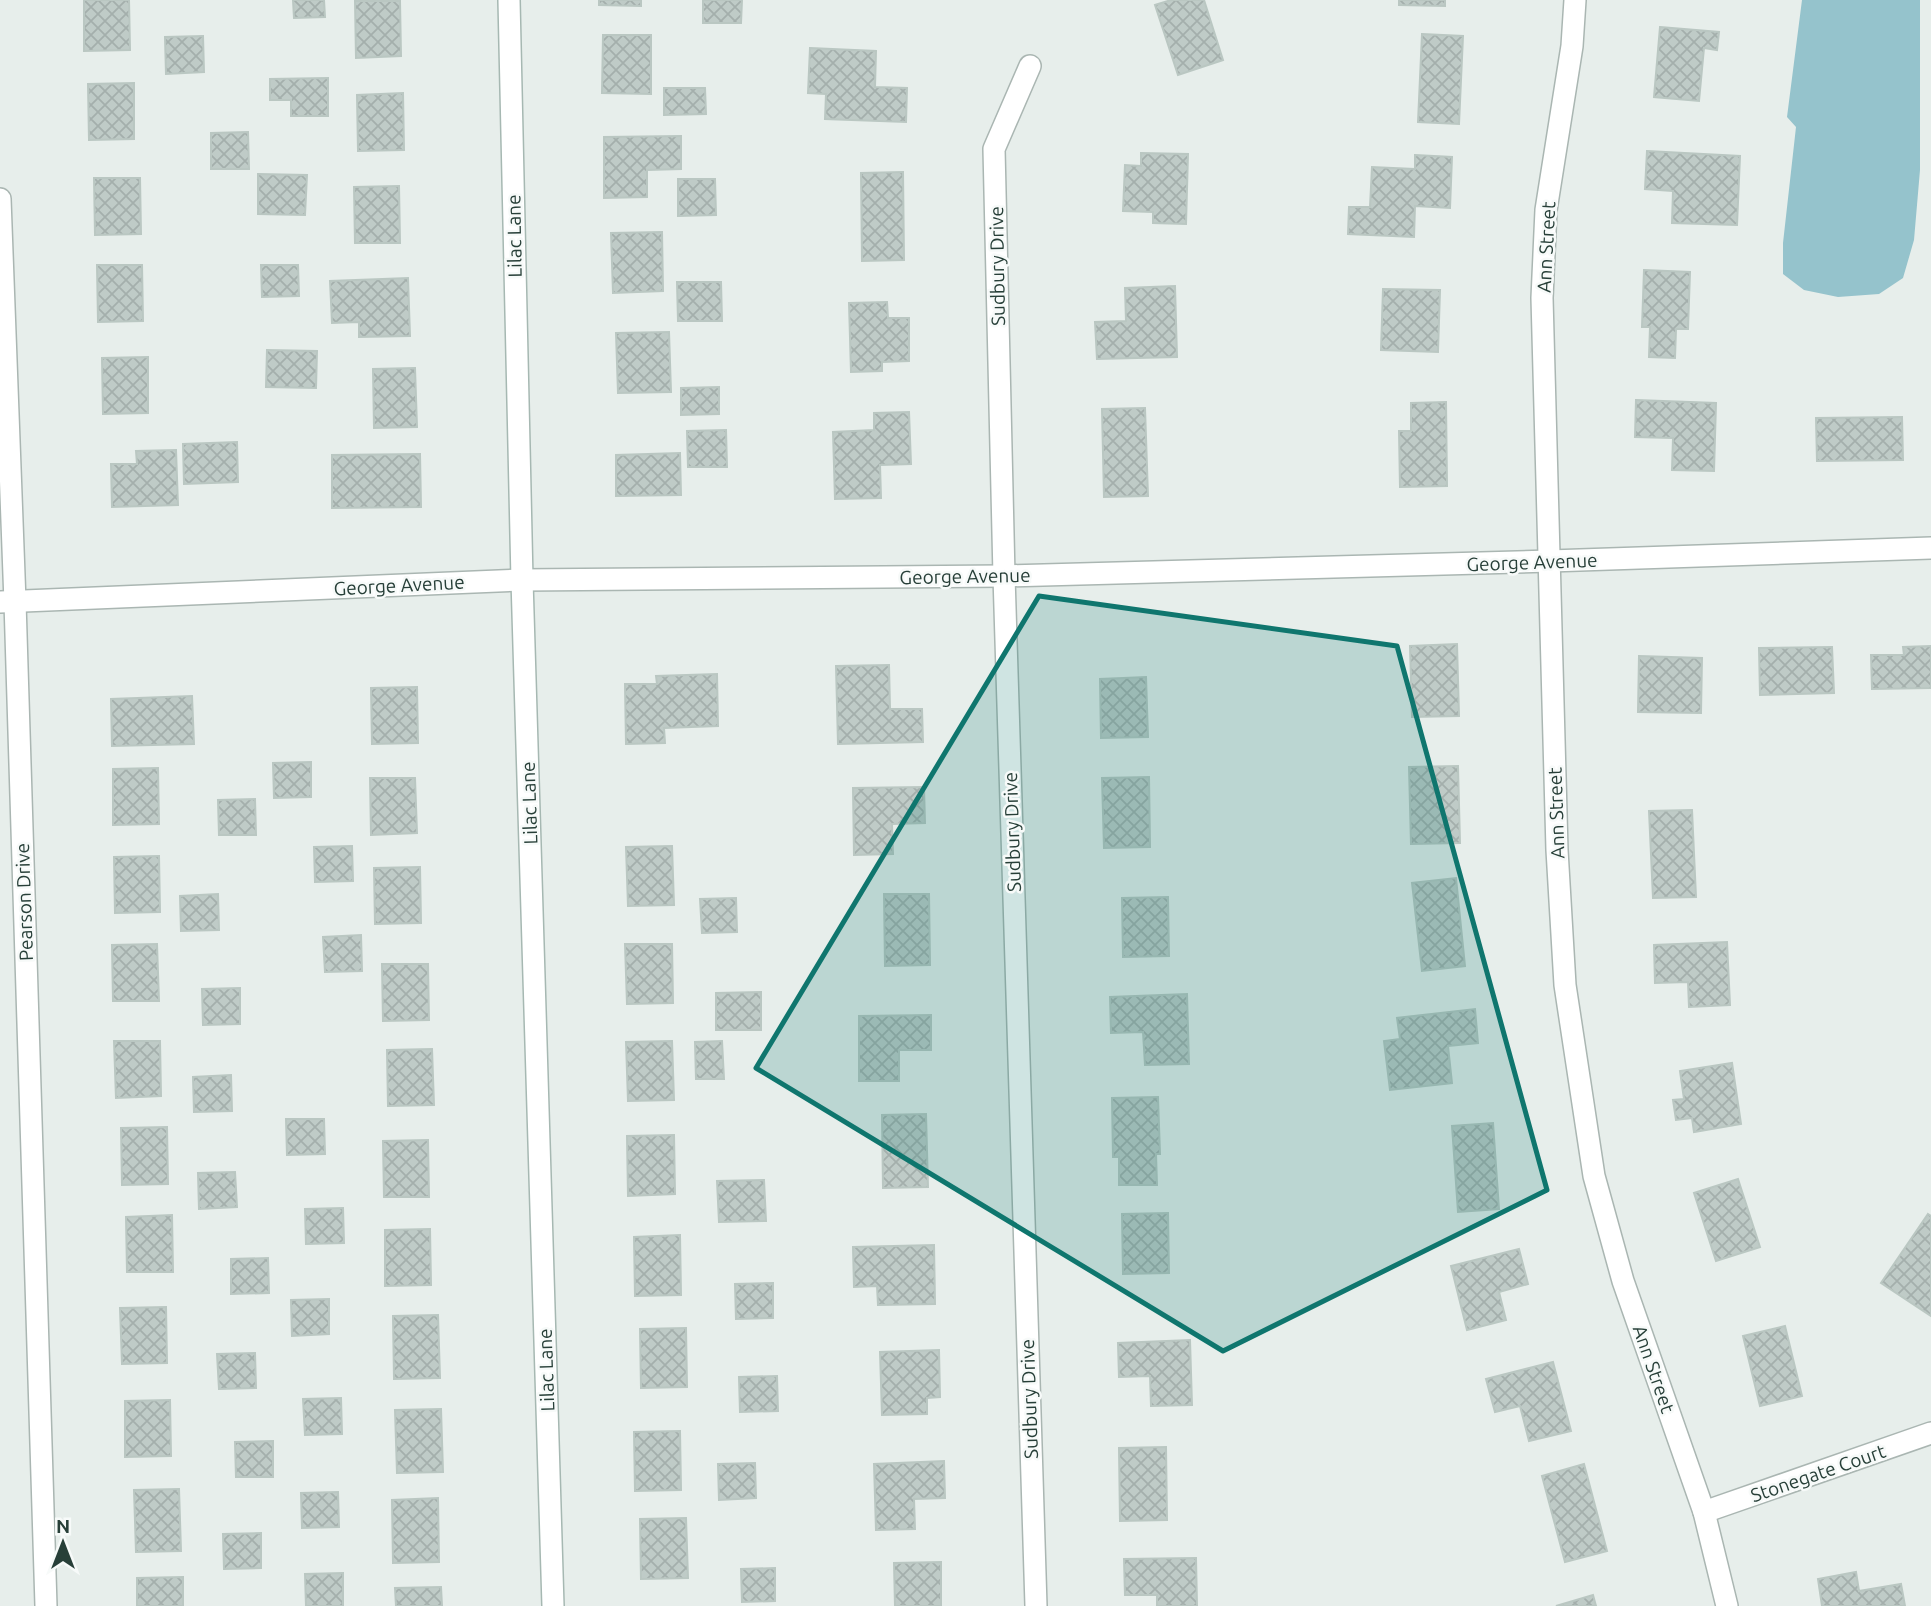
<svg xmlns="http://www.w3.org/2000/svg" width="1931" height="1606" font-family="Ubuntu,sans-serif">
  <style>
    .water { fill: #95c3cc }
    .building { fill: url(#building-cross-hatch); stroke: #bac7c2; stroke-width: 2 }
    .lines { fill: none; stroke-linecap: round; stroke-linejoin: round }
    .street-casing { stroke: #aab6b2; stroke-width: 24 }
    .secondary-casing { stroke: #a6b8b2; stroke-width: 24 }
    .street { stroke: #fff; stroke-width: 21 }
    .secondary { stroke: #fff; stroke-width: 21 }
    .marked { fill: #0f766e; fill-opacity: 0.2; stroke: #0f766e; stroke-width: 5; stroke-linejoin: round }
    .labels { text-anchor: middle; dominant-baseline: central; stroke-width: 5; stroke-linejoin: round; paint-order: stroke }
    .street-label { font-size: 19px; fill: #273f38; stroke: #f7faf9 }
  </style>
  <defs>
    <pattern id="building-cross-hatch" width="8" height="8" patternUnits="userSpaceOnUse" patternTransform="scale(1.75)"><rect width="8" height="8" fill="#bfcbc7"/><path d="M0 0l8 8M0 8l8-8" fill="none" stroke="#a4afac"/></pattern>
  </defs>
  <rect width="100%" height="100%" fill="#e7eeeb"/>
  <polygon class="water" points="1802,0 1920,0 1920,170 1914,240 1903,278 1879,294 1838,297 1804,290 1783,274 1783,243 1796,127 1787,117"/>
  <g class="building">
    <polygon points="84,0 129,0 130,50 84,51"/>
    <polygon points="293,0 324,0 325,17 294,18"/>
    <polygon points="599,0 641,0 641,6 599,5"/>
    <polygon points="703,0 742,0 741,23 703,23"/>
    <polygon points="1171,0 1204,0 1223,60 1178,75 1155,5"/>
    <polygon points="1399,0 1445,0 1445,6 1399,5"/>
    <polygon points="355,1 400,1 401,56 356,58"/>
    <polygon points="1660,27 1719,32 1717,50 1704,48 1699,101 1654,97"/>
    <polygon points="1422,34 1463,36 1459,124 1418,122"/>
    <polygon points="603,35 651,35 651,94 602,93"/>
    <polygon points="203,36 204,72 166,74 165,37"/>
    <polygon points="810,48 876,51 875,87 907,88 906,122 825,119 826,94 808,93"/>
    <polygon points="328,78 328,116 291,116 291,100 270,100 270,79"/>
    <polygon points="134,83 134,139 89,140 88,84"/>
    <polygon points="664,88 705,88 706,114 664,115"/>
    <polygon points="403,93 404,150 358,151 357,95"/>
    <polygon points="248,132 249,169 211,169 211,133"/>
    <polygon points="681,136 681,169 647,170 647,197 604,198 604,137"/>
    <polygon points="1647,151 1740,156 1737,225 1672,223 1673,191 1645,189"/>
    <polygon points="1141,153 1188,154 1186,224 1153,223 1153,212 1123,211 1125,165 1141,166"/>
    <polygon points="1415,155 1452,157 1450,208 1415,206 1414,237 1348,234 1349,207 1370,207 1372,167 1415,169"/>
    <polygon points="903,172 904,260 862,261 861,173"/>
    <polygon points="258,174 307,175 305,215 258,214"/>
    <polygon points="94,178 140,178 141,234 95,235"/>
    <polygon points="678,179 715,179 716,215 678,216"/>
    <polygon points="399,186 400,243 355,243 354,187"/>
    <polygon points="662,232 663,291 613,293 611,233"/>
    <polygon points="97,265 142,265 143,321 98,322"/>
    <polygon points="261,265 298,265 299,296 262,297"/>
    <polygon points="1644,270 1690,272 1688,329 1676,329 1675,358 1649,357 1650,327 1642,327"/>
    <polygon points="408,278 410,336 359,337 359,322 332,323 330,281"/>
    <polygon points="677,282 721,282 722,321 678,321"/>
    <polygon points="1175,286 1177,357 1097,359 1095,322 1126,321 1125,288"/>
    <polygon points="1383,289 1440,290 1438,352 1381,350"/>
    <polygon points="887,302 888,318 909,318 909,361 882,362 882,371 851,372 849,303"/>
    <polygon points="669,332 671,392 618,393 616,333"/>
    <polygon points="267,350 317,351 316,388 266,387"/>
    <polygon points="148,357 148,413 103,414 102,358"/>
    <polygon points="415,368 417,427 374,428 373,369"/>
    <polygon points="719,387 719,414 681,415 681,388"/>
    <polygon points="1636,400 1716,403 1714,471 1672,470 1673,438 1635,437"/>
    <polygon points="1446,402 1447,486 1400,487 1399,431 1411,431 1411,403"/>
    <polygon points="1145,408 1148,496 1104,497 1102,409"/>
    <polygon points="909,412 911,464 880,465 881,498 835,499 833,432 874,430 874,413"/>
    <polygon points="1902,417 1903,460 1817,461 1816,418"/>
    <polygon points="726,430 727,467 688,467 687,431"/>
    <polygon points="237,442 238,482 184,484 183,444"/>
    <polygon points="176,450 178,505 112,507 111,464 137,464 136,451"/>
    <polygon points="680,453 681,495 616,496 616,455"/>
    <polygon points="420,454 421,507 332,508 332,455"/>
    <polygon points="1457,644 1459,716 1412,717 1410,646"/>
    <polygon points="1931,646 1931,688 1872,689 1871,655 1904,655 1903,647"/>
    <polygon points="1832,647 1834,693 1760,695 1759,648"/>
    <polygon points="1639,656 1702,658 1701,713 1638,712"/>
    <polygon points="889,665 890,709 922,709 923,742 838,744 836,666"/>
    <polygon points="717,674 718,726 664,728 665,743 626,744 625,684 657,684 656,676"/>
    <polygon points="1146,677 1148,737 1101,738 1100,679"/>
    <polygon points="417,687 418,743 372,744 371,688"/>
    <polygon points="192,696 194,744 112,746 111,699"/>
    <polygon points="311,762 311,797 274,798 273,763"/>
    <polygon points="1458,766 1460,843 1411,844 1409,767"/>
    <polygon points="158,768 159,824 113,825 113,769"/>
    <polygon points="1149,777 1150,847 1104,848 1102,778"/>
    <polygon points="370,778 415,778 417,833 371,835"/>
    <polygon points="924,787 925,823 892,824 893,854 854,855 853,788"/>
    <polygon points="255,799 256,835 219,835 218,800"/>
    <polygon points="1692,810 1696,897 1653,898 1649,811"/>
    <polygon points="352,846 353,881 315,882 314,847"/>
    <polygon points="672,846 674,905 628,906 626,847"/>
    <polygon points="159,856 160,912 115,913 114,857"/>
    <polygon points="420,867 421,923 375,924 374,868"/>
    <polygon points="1456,878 1465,966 1422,971 1412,883"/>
    <polygon points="218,894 219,930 181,931 180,896"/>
    <polygon points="884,894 929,894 930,965 885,966"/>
    <polygon points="1168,897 1169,956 1123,957 1122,898"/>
    <polygon points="736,898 737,932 702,933 700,899"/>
    <polygon points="361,935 362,971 325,972 323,937"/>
    <polygon points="1727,942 1730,1005 1689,1007 1688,982 1655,983 1654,945"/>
    <polygon points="157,944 159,1001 113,1001 112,945"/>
    <polygon points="625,944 672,944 673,1003 627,1004"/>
    <polygon points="382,964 428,964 429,1020 383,1021"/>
    <polygon points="240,988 240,1024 203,1025 202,989"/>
    <polygon points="761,992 761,1030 716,1030 716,993"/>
    <polygon points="1187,994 1189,1064 1145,1065 1143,1032 1111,1033 1110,997"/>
    <polygon points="1475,1009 1478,1043 1448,1046 1452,1083 1390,1090 1384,1041 1400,1039 1397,1018"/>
    <polygon points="931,1015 931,1050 899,1050 899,1081 859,1081 859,1016"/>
    <polygon points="114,1041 160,1041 161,1096 116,1098"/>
    <polygon points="672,1041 674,1100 628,1101 626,1042"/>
    <polygon points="722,1041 724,1079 696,1079 695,1042"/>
    <polygon points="432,1049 434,1105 388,1106 387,1050"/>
    <polygon points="1732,1063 1741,1124 1694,1132 1692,1118 1676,1120 1673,1100 1684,1099 1680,1071"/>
    <polygon points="231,1075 232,1111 194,1112 193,1077"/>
    <polygon points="1158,1097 1160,1154 1156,1154 1157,1185 1119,1185 1119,1157 1113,1157 1112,1098"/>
    <polygon points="926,1114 928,1187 883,1188 882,1115"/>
    <polygon points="286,1119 324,1119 325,1154 287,1155"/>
    <polygon points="1493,1123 1499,1209 1458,1212 1452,1126"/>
    <polygon points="167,1127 168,1184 122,1185 121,1128"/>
    <polygon points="674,1135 675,1194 628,1196 627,1136"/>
    <polygon points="428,1140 429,1197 384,1197 383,1141"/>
    <polygon points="235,1172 237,1207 199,1209 198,1173"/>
    <polygon points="1738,1179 1760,1247 1716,1261 1694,1193"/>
    <polygon points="764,1180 766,1221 719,1222 717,1181"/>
    <polygon points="343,1208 344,1243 306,1244 305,1209"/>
    <polygon points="1168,1213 1169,1273 1123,1274 1122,1214"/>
    <polygon points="1928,1214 1931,1216 1931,1316 1881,1283"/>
    <polygon points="172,1215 173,1272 127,1272 126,1217"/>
    <polygon points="430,1229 431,1285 385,1286 385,1230"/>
    <polygon points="680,1235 681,1295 635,1296 634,1237"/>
    <polygon points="934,1245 935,1304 878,1305 877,1286 854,1287 853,1247"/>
    <polygon points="1519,1249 1528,1284 1499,1292 1506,1320 1467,1330 1451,1266"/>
    <polygon points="268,1258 269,1293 231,1294 231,1259"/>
    <polygon points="773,1283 773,1318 736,1319 735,1284"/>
    <polygon points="329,1299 329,1334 292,1336 291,1300"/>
    <polygon points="166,1307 167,1363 122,1364 120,1308"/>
    <polygon points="438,1315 440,1378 394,1379 393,1316"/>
    <polygon points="1785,1326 1802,1396 1760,1406 1743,1336"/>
    <polygon points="686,1328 687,1387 641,1388 640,1329"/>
    <polygon points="1190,1340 1192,1405 1151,1406 1150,1376 1119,1377 1118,1343"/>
    <polygon points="939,1350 940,1397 927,1398 927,1414 882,1415 880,1352"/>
    <polygon points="255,1353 256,1388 219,1389 217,1354"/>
    <polygon points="1553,1362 1571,1431 1529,1441 1520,1406 1495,1412 1486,1379"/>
    <polygon points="777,1376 778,1411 740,1412 739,1377"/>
    <polygon points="341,1398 342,1434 305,1435 303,1399"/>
    <polygon points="170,1400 171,1456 125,1457 125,1401"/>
    <polygon points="441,1409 443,1472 397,1473 395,1410"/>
    <polygon points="680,1431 681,1490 635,1491 634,1432"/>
    <polygon points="273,1441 273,1477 236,1477 235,1442"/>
    <polygon points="1166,1447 1167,1520 1120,1521 1119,1448"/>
    <polygon points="944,1461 945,1498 914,1499 915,1529 876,1530 874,1464"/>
    <polygon points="755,1463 756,1498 719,1500 718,1464"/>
    <polygon points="1584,1464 1607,1551 1565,1562 1542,1476"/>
    <polygon points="179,1489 181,1551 136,1552 134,1490"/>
    <polygon points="338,1492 339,1527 302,1528 301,1493"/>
    <polygon points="438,1498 439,1562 393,1563 392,1500"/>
    <polygon points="686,1518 688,1578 641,1579 640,1519"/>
    <polygon points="261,1533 261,1568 224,1569 223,1534"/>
    <polygon points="1196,1558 1197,1606 1157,1606 1157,1595 1125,1595 1124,1559"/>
    <polygon points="941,1562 941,1606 895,1606 894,1563"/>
    <polygon points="775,1568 775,1601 742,1602 741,1569"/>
    <polygon points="1856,1572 1859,1591 1901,1584 1905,1606 1822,1606 1818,1579"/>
    <polygon points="343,1573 343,1606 306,1606 305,1574"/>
    <polygon points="183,1577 183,1606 137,1606 137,1578"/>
    <polygon points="441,1587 442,1606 396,1606 395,1588"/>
    <polygon points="1593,1595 1596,1606 1556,1606"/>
  </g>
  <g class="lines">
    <defs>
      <g id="street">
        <polyline points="1575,0 1572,46 1546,210 1542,298 1557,850 1565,985 1594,1176 1623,1281 1704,1512 1727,1606"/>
        <polyline points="1030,66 994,149 1004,576 1036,1606"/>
        <polyline points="0,199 15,602 46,1606"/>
        <polyline points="0,602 522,580 1004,576 1550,561 1931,548"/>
        <polyline points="1704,1512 1931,1433"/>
      </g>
      <polyline id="secondary" points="509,0 522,580 553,1606"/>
    </defs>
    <use href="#street" class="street-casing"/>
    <use href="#secondary" class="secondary-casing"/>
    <use href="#street" class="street"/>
    <use href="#secondary" class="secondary"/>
  </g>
  <path class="marked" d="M1039,596L1397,646L1547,1190L1223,1351L756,1068Z"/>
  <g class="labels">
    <g class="street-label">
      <text transform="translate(514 236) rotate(-91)">Lilac Lane</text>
      <text transform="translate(1546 247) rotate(-87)">Ann Street</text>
      <text transform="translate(997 266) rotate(-91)">Sudbury Drive</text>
      <text transform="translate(1532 562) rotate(-2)">George Avenue</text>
      <text transform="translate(965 576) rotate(-1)">George Avenue</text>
      <text transform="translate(399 585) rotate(-3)">George Avenue</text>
      <text transform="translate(529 803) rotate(-92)">Lilac Lane</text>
      <text transform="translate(1556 813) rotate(-92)">Ann Street</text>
      <text transform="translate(1012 832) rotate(-92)">Sudbury Drive</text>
      <text transform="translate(24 902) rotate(-92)">Pearson Drive</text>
      <text transform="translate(1654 1369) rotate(71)">Ann Street</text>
      <text transform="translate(546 1370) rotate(-92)">Lilac Lane</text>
      <text transform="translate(1029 1399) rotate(-92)">Sudbury Drive</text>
      <text transform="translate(1818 1473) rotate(-19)">Stonegate Court</text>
    </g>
  </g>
  <g transform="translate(63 1543)" stroke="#f7faf9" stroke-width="5" paint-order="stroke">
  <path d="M0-5L12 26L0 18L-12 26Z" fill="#273f38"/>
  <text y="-10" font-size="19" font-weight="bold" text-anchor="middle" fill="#273f38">N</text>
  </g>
</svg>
